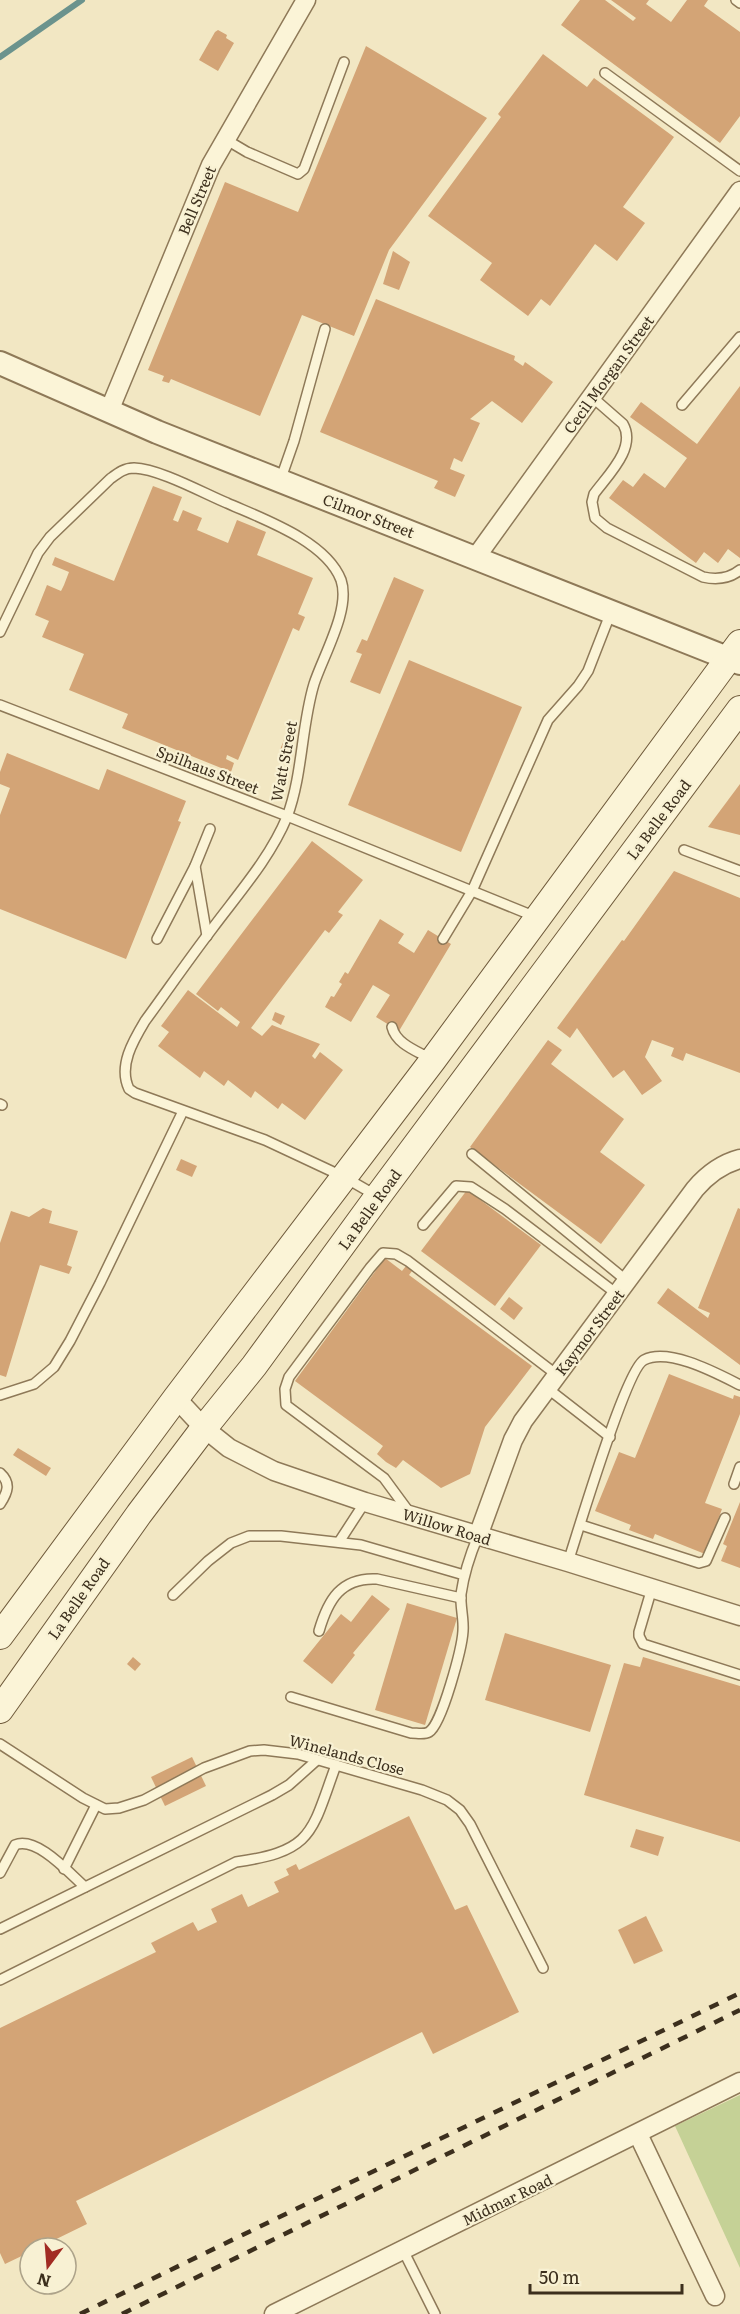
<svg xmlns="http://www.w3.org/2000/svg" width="740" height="2314" font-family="Literata,serif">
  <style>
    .green { fill: #c5d196 }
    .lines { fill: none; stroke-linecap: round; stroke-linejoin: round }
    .stream { stroke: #6b938d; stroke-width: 6 }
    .building { fill: #d3a476 }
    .service-casing { stroke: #8e7958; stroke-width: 12 }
    .minor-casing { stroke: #8e7958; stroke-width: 21 }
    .tertiary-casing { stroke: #8e7958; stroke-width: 26 }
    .secondary-casing { stroke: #6f5a3b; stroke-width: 28 }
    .service { stroke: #fbf4d7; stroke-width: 9 }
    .minor { stroke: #fbf4d7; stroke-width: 18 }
    .tertiary { stroke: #fbf4d7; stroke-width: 22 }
    .secondary { stroke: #fbf4d7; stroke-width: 26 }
    .rail { stroke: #3c2f1d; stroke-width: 4.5; stroke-dasharray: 10 10; stroke-linecap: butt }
    .labels { text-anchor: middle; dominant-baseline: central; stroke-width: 4.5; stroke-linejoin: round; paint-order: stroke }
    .street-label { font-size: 15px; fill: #3c2f1d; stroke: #f8f1d3 }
  </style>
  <rect width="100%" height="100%" fill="#f2e7c3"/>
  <polygon class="green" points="740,2095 740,2268 675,2126"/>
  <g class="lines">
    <polyline class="stream" points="0,57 82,0"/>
  </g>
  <g class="building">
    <polygon points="580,0 605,0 633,21 636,18 611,0 649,0 646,4 671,22 687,0 708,0 704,6 740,32 740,116 720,143 561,25"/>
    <polygon points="218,30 227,35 226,38 234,43 218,71 199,60 215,32"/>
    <polygon points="366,46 487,118 389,250 354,336 302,315 260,416 171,379 169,383 162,381 164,376 148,370 225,182 298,212"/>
    <polygon points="543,54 587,87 594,78 674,137 623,207 645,223 617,261 595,244 550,306 541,299 528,316 480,280 492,263 428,216 501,117 498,114"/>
    <polygon points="393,251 410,262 399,290 383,284"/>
    <polygon points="376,299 515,356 514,360 523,366 525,362 553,382 522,423 492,401 470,419 480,423 462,462 454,458 450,469 465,475 455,497 434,488 438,481 320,432"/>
    <polygon points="740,386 740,558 728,549 718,563 704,552 696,563 609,498 623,480 633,487 644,473 665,488 687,458 630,417 641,402 697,444"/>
    <polygon points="153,486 182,497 173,520 178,522 183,510 202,518 197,530 228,543 237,520 266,532 257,555 313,578 298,614 305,617 299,631 293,628 238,760 227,755 226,759 234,763 231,772 122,728 128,714 69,690 84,654 42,637 49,621 35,615 47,585 61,591 64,585 69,572 52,565 55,557 114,581"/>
    <polygon points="394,577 424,590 380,694 350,682 362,654 356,652 362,639 367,641"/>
    <polygon points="409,660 522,707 461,852 348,805"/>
    <polygon points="284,740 292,744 287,755 279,752"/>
    <polygon points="7,753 99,790 107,769 186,801 178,821 181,822 126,959 0,909 0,815 10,788 0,784 0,772"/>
    <polygon points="740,784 740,835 708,827"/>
    <polygon points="312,841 363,880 338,912 343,915 329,933 325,930 251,1028 262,1036 272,1025 320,1044 312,1056 315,1059 320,1052 343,1070 305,1120 282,1103 278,1109 255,1091 251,1098 228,1080 224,1086 204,1071 200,1078 158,1046 169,1032 161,1026 188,990 237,1027 240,1022 221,1007 218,1011 196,994"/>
    <polygon points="674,871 740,898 740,1073 686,1053 683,1061 671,1056 674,1048 652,1040 645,1057 662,1081 642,1095 624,1070 613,1078 577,1028 570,1038 557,1028 622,940 624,941"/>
    <polygon points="380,919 404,934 398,943 414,953 428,930 451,944 399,1031 376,1017 390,995 373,985 351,1022 325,1007 331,996 334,997 342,984 339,982 345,972 348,974"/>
    <polygon points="275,1012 285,1016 281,1025 272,1020"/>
    <polygon points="548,1040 562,1050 551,1064 624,1119 600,1152 645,1185 601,1244 470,1147"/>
    <polygon points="181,1159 197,1166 192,1177 176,1170"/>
    <polygon points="467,1190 541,1245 495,1306 421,1251"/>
    <polygon points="43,1208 52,1211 49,1223 78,1231 67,1265 72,1267 69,1274 40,1265 6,1377 0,1375 0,1243 11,1211 29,1217"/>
    <polygon points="738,1208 740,1209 740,1365 657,1303 668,1288 708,1318 710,1313 698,1308"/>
    <polygon points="385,1258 402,1271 406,1266 412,1271 409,1275 532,1366 485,1427 470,1474 441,1488 403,1460 396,1468 386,1462 377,1454 383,1446 295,1381"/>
    <polygon points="509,1297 523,1308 514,1320 500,1309"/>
    <polygon points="669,1374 733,1399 734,1395 740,1397 740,1414 705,1503 722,1509 705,1554 655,1534 653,1539 629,1530 631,1525 595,1511 619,1452 635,1458"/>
    <polygon points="18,1448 51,1468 46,1476 13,1455"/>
    <polygon points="740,1502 740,1568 721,1561 727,1546 723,1544"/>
    <polygon points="372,1595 390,1609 353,1653 355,1655 332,1684 303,1661 341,1614 351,1622"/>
    <polygon points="407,1603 457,1618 425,1725 375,1710"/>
    <polygon points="505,1633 611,1665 590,1732 485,1700"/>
    <polygon points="133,1657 141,1664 135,1671 127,1664"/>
    <polygon points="643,1657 740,1686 740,1842 584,1795 624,1663 640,1667"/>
    <polygon points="192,1757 206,1786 165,1806 151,1777"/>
    <polygon points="409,1816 455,1910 467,1905 519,2012 433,2054 422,2032 76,2201 87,2224 38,2248 30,2248 30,2252 5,2264 0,2253 0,2028 156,1952 151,1943 193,1922 198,1931 217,1922 211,1909 242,1894 248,1907 279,1892 274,1882 289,1875 286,1869 296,1864 299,1870"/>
    <polygon points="636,1829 664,1837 658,1856 630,1847"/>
    <polygon points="646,1916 663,1951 634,1964 618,1930"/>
  </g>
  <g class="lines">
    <defs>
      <g id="service">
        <polyline points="736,0 740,3"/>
        <polyline points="605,73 740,171"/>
        <polyline points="225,139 247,152 298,174 304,169 344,62"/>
        <path d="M591,396L623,424C637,448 607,476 594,494L592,502L595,518L607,528L703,577C717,580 729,579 740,570"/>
        <polyline points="682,405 740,337"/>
        <polyline points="280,481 294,441 325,329"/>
        <path d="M0,632L38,553L50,537L110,479C118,473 124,468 134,468C160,469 203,493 227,503C263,519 326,541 341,580C351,609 323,656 314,684C301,727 303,774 287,817C270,858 238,894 212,929C189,959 167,991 145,1021C133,1041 118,1066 129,1089L135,1093L265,1140L344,1177L377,1196"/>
        <polyline points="0,705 287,816 536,917"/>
        <polyline points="684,850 740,871"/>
        <polyline points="195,866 207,936"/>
        <polyline points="157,939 195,866 210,829"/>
        <polyline points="443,939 472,891 548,720 578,686 588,671 611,612"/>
        <path d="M392,1027C396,1044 417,1051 431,1059"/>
        <polyline points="0,1104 2,1105"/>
        <polyline points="472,1154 627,1281"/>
        <polyline points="423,1225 456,1186 471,1187 505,1209 617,1294"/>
        <polyline points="547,1388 610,1437"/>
        <polyline points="0,1395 34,1384 54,1367 70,1341 100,1283 183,1111"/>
        <path d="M0,1473C11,1483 8,1492 0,1504"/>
        <polyline points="734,1484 740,1467"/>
        <polyline points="409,1512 384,1478 286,1405 285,1389 289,1377 370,1268 383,1253 396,1254 408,1261 557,1375"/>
        <polyline points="581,1525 699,1563 706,1561 725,1518"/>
        <polyline points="339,1542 365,1502"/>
        <path d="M568,1562C578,1532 626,1369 644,1360C669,1347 718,1374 740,1385"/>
        <polyline points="652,1588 639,1632 639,1636 643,1644 740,1675"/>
        <polyline points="173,1595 208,1561 231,1543 249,1536 281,1536 361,1545 464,1575"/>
        <path d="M319,1631C328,1600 341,1577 377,1579L461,1598"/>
        <path d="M291,1697L411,1733C417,1733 424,1735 429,1732C442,1724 462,1648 463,1631C464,1619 460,1606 461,1594C464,1573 470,1555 478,1536"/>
        <polyline points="0,1744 83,1798 105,1809 119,1808 144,1800 204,1768 250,1751 264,1750 298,1754 422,1790 447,1800 460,1810 470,1824 543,1968"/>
        <polyline points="64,1869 96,1805"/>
        <path d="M0,1873L15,1845C37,1836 69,1873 85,1887"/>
        <polyline points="0,1929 272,1795 289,1785 317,1760"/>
        <path d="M0,1980L236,1862C314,1851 311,1833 336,1765"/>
        <polyline points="403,2250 435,2314"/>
      </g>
      <g id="minor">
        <polyline points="109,411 211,165 306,0"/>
        <polyline points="476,557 740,191"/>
        <polyline points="176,1398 204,1428 229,1448 274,1471 365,1502 568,1562 740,1616"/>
        <path d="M478,1536L513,1440L523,1421L695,1189C707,1175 721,1164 740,1159"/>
        <polyline points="638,2134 715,2296"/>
        <polyline points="274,2314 740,2082"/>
      </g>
      <polyline id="tertiary" points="0,363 157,432 740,663"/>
      <g id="secondary">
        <polyline points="0,1636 176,1398 433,1060 740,643"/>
        <polyline points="0,1710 139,1514 204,1428 254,1366 378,1196 740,709"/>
      </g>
    </defs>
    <use href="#service" class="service-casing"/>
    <use href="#minor" class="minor-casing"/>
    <use href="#tertiary" class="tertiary-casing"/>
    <use href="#secondary" class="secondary-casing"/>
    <use href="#service" class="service"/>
    <use href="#minor" class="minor"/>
    <use href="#tertiary" class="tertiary"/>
    <use href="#secondary" class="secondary"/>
    <g class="rail">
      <polyline points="80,2314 740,1993"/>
      <polyline points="122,2314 740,2010"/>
    </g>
  </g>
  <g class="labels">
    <g class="street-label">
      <text transform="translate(196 200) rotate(-67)">Bell Street</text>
      <text transform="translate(608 374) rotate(-54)">Cecil Morgan Street</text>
      <text transform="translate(369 515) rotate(21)">Cilmor Street</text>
      <text transform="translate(283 761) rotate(-79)">Watt Street</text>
      <text transform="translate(208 769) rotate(21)">Spilhaus Street</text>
      <text transform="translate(658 819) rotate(-53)">La Belle Road</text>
      <text transform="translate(369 1209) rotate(-54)">La Belle Road</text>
      <text transform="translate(589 1332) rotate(-53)">Kaymor Street</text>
      <text transform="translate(447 1526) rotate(17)">Willow Road</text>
      <text transform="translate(78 1598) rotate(-55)">La Belle Road</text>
      <text transform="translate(347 1754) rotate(15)">Winelands Close</text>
      <text transform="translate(507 2199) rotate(-26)">Midmar Road</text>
    </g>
  </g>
  <g transform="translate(48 2266) rotate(196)"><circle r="28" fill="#f8f1d3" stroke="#ada38a" stroke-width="1.5"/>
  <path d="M0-4.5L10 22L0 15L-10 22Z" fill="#a22c23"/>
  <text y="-9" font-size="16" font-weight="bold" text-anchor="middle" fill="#3c2f1d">N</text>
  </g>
  <path d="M530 2284v9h152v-9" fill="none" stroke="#3c2f1d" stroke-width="3"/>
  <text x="539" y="2284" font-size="18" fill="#3c2f1d" stroke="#f8f1d3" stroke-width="4.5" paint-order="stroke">50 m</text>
</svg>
